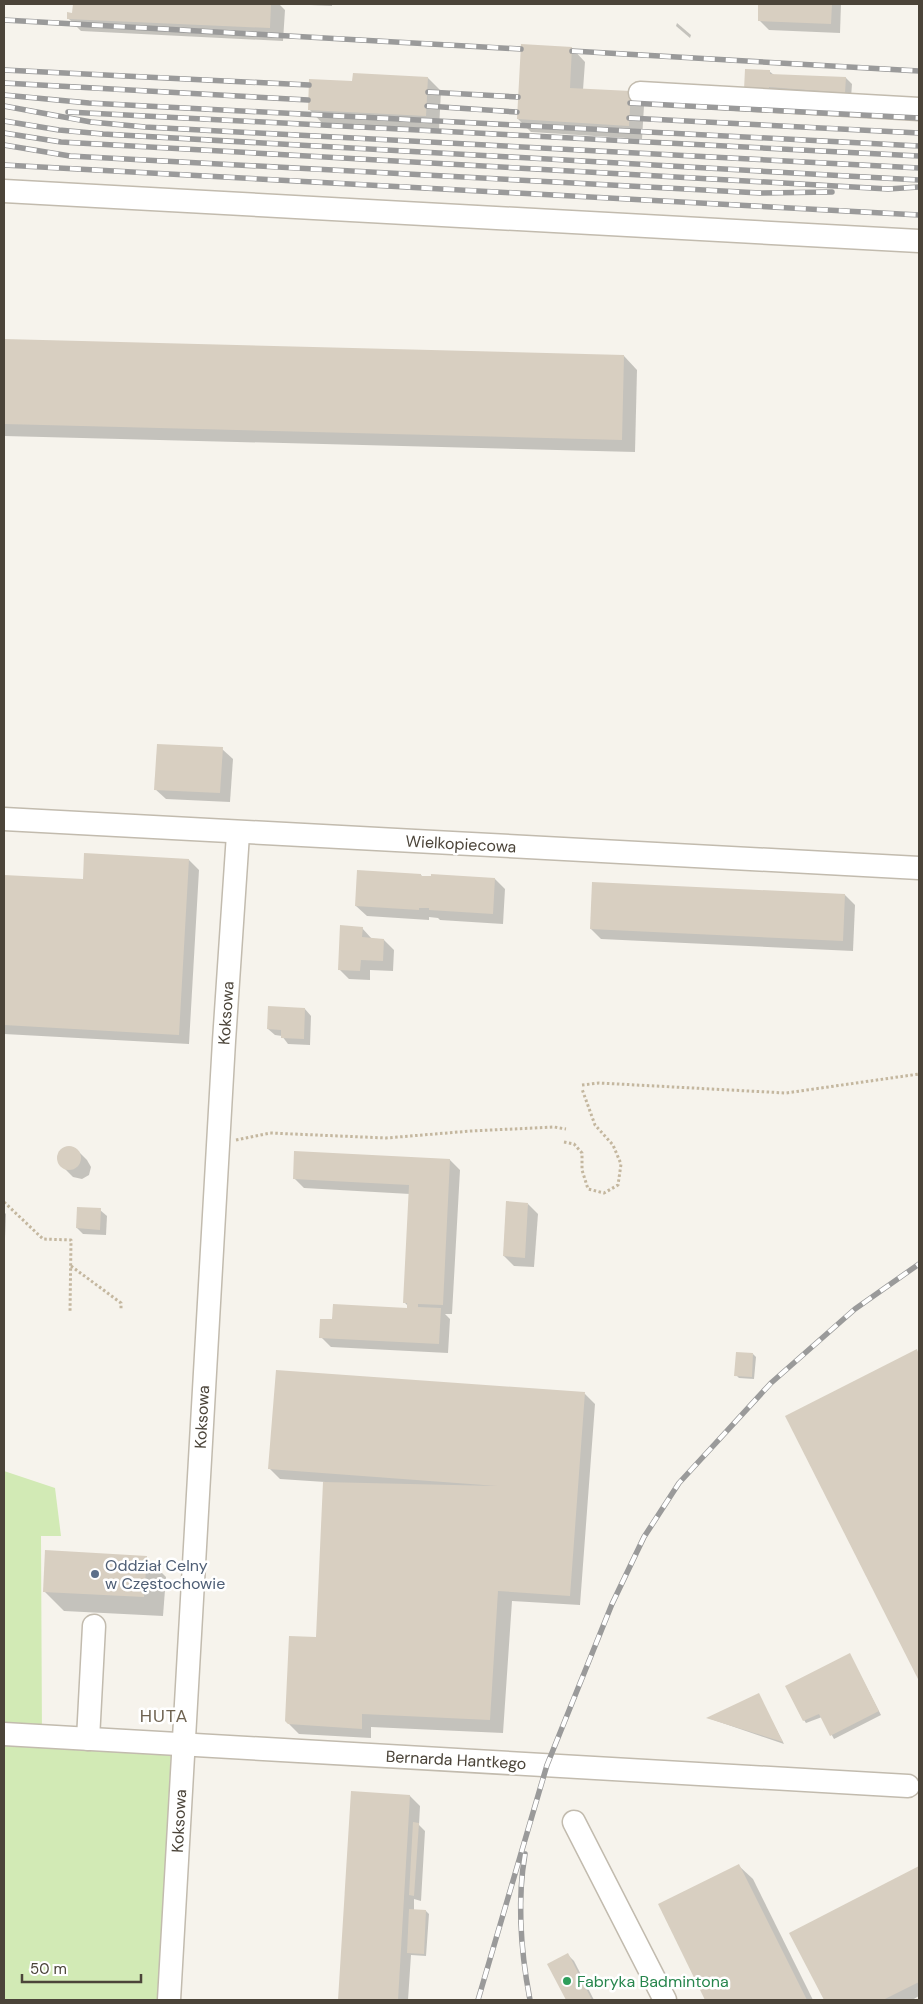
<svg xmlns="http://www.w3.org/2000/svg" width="923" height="2004" font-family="'DM Sans',sans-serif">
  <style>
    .green { fill: #d2eab5 }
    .shadow { fill: #0003 }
    .building { fill: #d8cfc1 }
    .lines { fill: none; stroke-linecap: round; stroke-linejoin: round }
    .minor-casing { stroke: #c2bbae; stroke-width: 25 }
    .path { stroke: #c4b79f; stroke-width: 3; stroke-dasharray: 2.5 2.5; stroke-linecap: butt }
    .minor { stroke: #fff; stroke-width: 22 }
    .rail-casing { stroke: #9a9a9a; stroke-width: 5.5 }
    .rail { stroke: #fff; stroke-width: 4; stroke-dasharray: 11; stroke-linecap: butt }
    .service-dot { fill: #5c6f8a; stroke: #fff; stroke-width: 2 }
    .leisure-dot { fill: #2e9e5b; stroke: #fff; stroke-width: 2 }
    .labels { text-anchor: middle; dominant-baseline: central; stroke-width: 5; stroke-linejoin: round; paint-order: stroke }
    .street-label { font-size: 16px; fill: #4b4439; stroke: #fff }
    .service-label { font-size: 16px; fill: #4e5e75; stroke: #fff; text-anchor: start }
    .leisure-label { font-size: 16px; fill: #27864d; stroke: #fff; text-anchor: start }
    .neighbourhood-label { font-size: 18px; letter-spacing: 1px; fill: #6e6250; stroke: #fff }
  </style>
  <rect width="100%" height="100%" fill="#f6f3ec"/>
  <polygon class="green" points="4,1471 55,1488 61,1536 41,1536 42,1742 171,1755 158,2000 4,2000"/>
  <g class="shadow">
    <polygon points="74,4 279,4 285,10 283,41 81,31 68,18 74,14"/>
    <polygon points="287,4 332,4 332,6"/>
    <polygon points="760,4 841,4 840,33 769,30 759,20"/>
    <polygon points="677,23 691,35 690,38 676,26"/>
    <polygon points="572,48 585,62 583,90 630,92 644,106 642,139 531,132 518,119"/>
    <polygon points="769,71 774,75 846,78 852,84 851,98 752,96"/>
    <polygon points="428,78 441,91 439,129 322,123 309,109 354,83"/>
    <polygon points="4,340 624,356 637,370 635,452 4,436"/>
    <polygon points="222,749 233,759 230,802 166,799 155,789"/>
    <polygon points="189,860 199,870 189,1044 4,1034 4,876 84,880"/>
    <polygon points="421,875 423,877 495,879 505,889 503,924 440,920 438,918 429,917 429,920 367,916 356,906"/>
    <polygon points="845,895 855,905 853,951 601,939 591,929"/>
    <polygon points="362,928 372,939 384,940 394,950 393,971 370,970 370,980 349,979 339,969"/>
    <polygon points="305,1009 311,1016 310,1045 288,1044 282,1036 275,1035 268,1029"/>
    <polygon points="68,1147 76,1149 87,1160 91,1167 89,1175 82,1179 73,1177 63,1167 58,1159 61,1151"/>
    <polygon points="450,1160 460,1170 452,1314 445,1314 450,1319 448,1353 331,1347 321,1337 333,1321 408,1309 408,1306 404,1302 410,1194 304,1188 294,1178"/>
    <polygon points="528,1204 538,1214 534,1267 514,1266 504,1256"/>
    <polygon points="100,1210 107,1216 106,1235 83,1234 77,1228"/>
    <polygon points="4,1212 6,1214 5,1238 4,1238"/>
    <polygon points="916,1351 919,1354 919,1678 787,1416"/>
    <polygon points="753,1354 756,1357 754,1379 739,1378 736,1375"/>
    <polygon points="585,1394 595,1404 580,1605 512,1601 503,1733 371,1727 371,1738 299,1734 289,1724 317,1638 325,1482 280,1479 270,1469"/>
    <polygon points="146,1557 166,1577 163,1616 64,1611 44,1591"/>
    <polygon points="850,1655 881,1715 834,1739 822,1717 806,1723 804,1720"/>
    <polygon points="758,1695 784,1744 708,1718"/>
    <polygon points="352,1792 410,1796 420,1806 419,1825 425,1831 421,1901 414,1899 414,1911 426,1911 429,1914 426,1956 411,1955 408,2000 339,2000"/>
    <polygon points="739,1866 753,1879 813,2000 707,2000 660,1905"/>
    <polygon points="919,1868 919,1996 912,2000 825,2000 791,1933"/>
    <polygon points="568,1955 574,1961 594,2000 567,2000 549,1964"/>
  </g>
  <g class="building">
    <polygon points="73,4 271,4 270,28 67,19 67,12 72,13"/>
    <polygon points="758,4 832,4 831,24 758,21"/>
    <polygon points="521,44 572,47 570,88 631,91 629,126 517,119"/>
    <polygon points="745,69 770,70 770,74 846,77 845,93 769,87 769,91 744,90"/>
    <polygon points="353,73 428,77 426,116 308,110 309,79 352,81"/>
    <polygon points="4,339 624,355 622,440 4,424"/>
    <polygon points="157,744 223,747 220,793 154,790"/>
    <polygon points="84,853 189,859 179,1035 4,1025 4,875 83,879"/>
    <polygon points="357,870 421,874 421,876 431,876 431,874 495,878 493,914 429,910 429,908 419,908 419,910 355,906"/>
    <polygon points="592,882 845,894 843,941 590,929"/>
    <polygon points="340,925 363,927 362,937 384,939 383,961 361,960 360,971 338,970"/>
    <polygon points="268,1006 305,1008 304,1039 281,1038 281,1030 267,1029"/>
    <circle cx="69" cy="1158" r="12"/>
    <polygon points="294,1151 450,1159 443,1305 418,1304 418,1307 441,1308 439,1344 319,1338 320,1319 332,1319 333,1304 407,1308 407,1303 403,1303 409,1185 293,1179"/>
    <polygon points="506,1201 528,1203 525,1258 503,1256"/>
    <polygon points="77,1207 101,1208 100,1230 76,1228"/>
    <polygon points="917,1349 919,1355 919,1681 785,1416"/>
    <polygon points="736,1352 753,1353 752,1377 734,1376"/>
    <polygon points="276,1370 585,1392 570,1596 498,1591 490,1720 362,1714 362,1729 288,1724 285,1721 289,1636 316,1637 323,1482 497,1486 268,1469"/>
    <polygon points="45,1550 147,1556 144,1597 43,1592"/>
    <polygon points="850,1653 879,1711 830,1736 819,1714 803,1721 785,1686"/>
    <polygon points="759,1693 783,1742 706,1718"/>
    <polygon points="351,1791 410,1795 398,2000 338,2000"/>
    <polygon points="413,1822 419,1823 414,1896 409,1895"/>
    <polygon points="739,1864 807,2000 705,2000 658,1904"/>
    <polygon points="919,1866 919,1982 883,2000 824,2000 789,1933"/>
    <polygon points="409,1909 426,1910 424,1954 407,1953"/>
    <polygon points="568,1953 592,2000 566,2000 547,1964"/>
  </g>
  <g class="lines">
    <defs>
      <g id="minor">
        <polyline points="640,93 919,109"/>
        <polyline points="4,191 919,241"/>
        <path d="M4,819C309,838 614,849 919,868"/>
        <polyline points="4,1734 908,1786"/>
        <polyline points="88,1739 94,1626"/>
        <polyline points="574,1822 665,2000"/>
        <polyline points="169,2000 224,1041 238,834"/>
      </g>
    </defs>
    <use href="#minor" class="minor-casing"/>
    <g class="path">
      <polyline points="582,1085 599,1083 786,1093 919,1074"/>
      <polyline points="236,1140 270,1133 386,1138 471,1131 554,1127 566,1129"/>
      <polyline points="564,1142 574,1144 582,1153 582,1170 588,1189 604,1193 618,1185 621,1164 613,1145 595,1125 582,1089"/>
      <polyline points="4,1202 43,1239 71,1240 70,1313"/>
      <polyline points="71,1266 121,1303 121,1310"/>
    </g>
    <use href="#minor" class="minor"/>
    <defs>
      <g id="rail">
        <polyline points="4,20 521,49"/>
        <polyline points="572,51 919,71"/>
        <polyline points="4,70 309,85"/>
        <polyline points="4,83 308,100"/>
        <polyline points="428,92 518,97"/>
        <polyline points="4,95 89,103 919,146"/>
        <polyline points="630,103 919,118"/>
        <polyline points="4,106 91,122 145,127 919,168"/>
        <polyline points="427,106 517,112"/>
        <polyline points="68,112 919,156"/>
        <polyline points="629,118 919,133"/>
        <polyline points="4,121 59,130 103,134 919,180"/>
        <polyline points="4,133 61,142 888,189 919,187"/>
        <polyline points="4,145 70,156 760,193 832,192"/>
        <polyline points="4,165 919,215"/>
        <path d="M525,1854C517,1901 521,1953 530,2000"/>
        <polyline points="478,2000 547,1765 612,1604 644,1537 679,1483 771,1383 855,1309 919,1264"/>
      </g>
    </defs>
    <use href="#rail" class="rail-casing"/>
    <use href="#rail" class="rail"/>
  </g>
  <circle class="service-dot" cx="95" cy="1574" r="5"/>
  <circle class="leisure-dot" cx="567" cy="1981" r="5"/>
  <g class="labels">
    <g class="street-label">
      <text transform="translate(461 844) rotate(3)">Wielkopiecowa</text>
      <text transform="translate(226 1013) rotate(-86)">Koksowa</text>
      <text transform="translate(202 1417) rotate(-87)">Koksowa</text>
      <text transform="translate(456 1760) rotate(3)">Bernarda Hantkego</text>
      <text transform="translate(179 1821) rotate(-87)">Koksowa</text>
    </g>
    <g class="service-label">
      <text x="105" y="1565">Oddział Celny<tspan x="105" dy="18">w Częstochowie</tspan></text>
    </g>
    <g class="leisure-label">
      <text x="577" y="1981">Fabryka Badmintona</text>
    </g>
    <g class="neighbourhood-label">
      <text x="164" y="1716">HUTA</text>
    </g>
  </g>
  <rect width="923" height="2004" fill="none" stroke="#4b4439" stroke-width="10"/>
  <path d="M22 1974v8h119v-8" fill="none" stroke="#4b4439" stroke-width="2.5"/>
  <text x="30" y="1974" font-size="15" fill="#4b4439" stroke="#ffffff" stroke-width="4" paint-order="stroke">50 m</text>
</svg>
